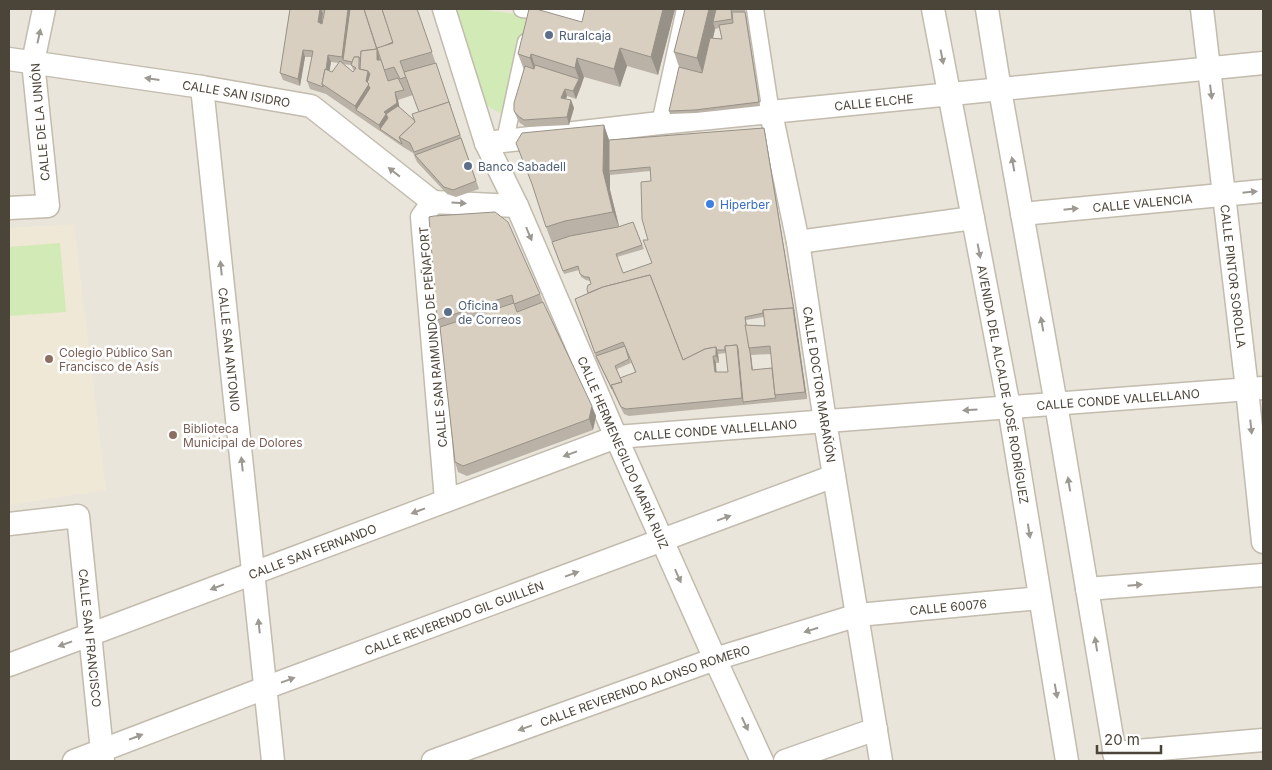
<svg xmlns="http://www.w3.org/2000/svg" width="1272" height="770" font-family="Inter,sans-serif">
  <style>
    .residential { fill: #eae5da }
    .education { fill: #efe8d6 }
    .green { fill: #d2eab5 }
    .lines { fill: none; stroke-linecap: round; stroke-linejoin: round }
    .pedestrian-casing { stroke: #c2bbae; stroke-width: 19 }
    .minor-casing { stroke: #c2bbae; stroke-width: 25 }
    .pedestrian { stroke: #fff; stroke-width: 16 }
    .minor { stroke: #fff; stroke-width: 22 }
    .wall { fill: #bab2a6; fill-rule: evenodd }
    .shaded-wall { fill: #979187 }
    .building { fill: #d8cfc1; stroke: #979187 }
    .oneway { fill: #9c9892 }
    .service-dot { fill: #5c6f8a; stroke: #fff; stroke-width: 2 }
    .shop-dot { fill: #3f7fe0; stroke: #fff; stroke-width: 2 }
    .education-dot { fill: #8d6e63; stroke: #fff; stroke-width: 2 }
    .labels { text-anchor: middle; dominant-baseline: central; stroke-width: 5; stroke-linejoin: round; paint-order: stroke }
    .service-label { font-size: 12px; fill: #4e5e75; stroke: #fff; text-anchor: start }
    .street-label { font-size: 12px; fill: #4b4439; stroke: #fff }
    .shop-label { font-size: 12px; fill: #366cbe; stroke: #fff; text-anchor: start }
    .education-label { font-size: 12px; fill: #785e54; stroke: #fff; text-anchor: start }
  </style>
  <rect width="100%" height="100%" fill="#f6f3ec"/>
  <rect class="residential" x="9" y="9" width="1254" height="752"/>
  <polygon class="education" points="74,224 106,490 9,505 9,228"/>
  <g class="green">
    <polygon points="449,9 478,9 531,16 508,118 481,102"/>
    <polygon points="60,243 66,312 9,316 9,247"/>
  </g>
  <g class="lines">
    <defs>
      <g id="pedestrian">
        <polyline points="522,9 583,16 585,9"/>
        <polyline points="755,9 771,113"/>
        <polyline points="660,123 685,9"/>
        <polyline points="505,140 526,42"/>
      </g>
      <g id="minor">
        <path id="s1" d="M444,9L486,143L517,206L616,437L715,659L762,761"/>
        <path id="s2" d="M933,9L1009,407L1067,761"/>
        <polyline points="987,9 1000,90 1056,404 1116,761"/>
        <path id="s3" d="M1202,9L1247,389L1263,542"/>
        <path id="s4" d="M9,59L202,87L311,106L433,202"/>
        <path id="s5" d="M202,87L273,761"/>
        <path id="s6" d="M771,113L798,242L825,421L881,761"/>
        <path id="s7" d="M486,143L660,123L1263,63"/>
        <polyline points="9,208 48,206 33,62 44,9"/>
        <path id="s8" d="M1022,214L1263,191"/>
        <polyline points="798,242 973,218"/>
        <polyline points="446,500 422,217 433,202 517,206"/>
        <path id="s9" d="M9,524L78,516L103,761"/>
        <polyline points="1087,589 1263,575"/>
        <path id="s10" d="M9,665L616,437L1263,388"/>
        <polyline points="1114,753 1263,740"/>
        <path id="s11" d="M74,761L265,688L834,476"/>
        <path id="s12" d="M433,761L715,659L858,615L1040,598"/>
        <polyline points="785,761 876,729"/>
      </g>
    </defs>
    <use href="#pedestrian" class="pedestrian-casing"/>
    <use href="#minor" class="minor-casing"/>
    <use href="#pedestrian" class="pedestrian"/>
    <use href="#minor" class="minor"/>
  </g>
  <g class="wall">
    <path d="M290,9H417L479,189L456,197L447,194L417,162L413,153L403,147L326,94L310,89L307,81L312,57H305L300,86L283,80L280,73ZM323,14H324L322,24ZM331,62L339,63L332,72L329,71ZM342,64L351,65L354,71L353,72ZM413,95L419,112L414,120L399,107L398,100Z"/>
    <polygon points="675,9 658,75 627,66 620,87 584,77 581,86 576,99 567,96 566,99 571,100 574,108 569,125 526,127 520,123 517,118 514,111 524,70 518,54 582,22"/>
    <path d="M685,9H745L760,106L696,113L670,114L669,111L679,67L674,52ZM719,28L722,39L713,38L715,29Z"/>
    <path d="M604,125L609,140L764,128L765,132L795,315L807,399L629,416L624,414L597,360L575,299L588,293L591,284L590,281L586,280L581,277L579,270L564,274L546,227ZM650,171L651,181L648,240L652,263L623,273L617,257L644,249L633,222L619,227L610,190V175ZM764,317L765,326L747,325L746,320ZM626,349L635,372L622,382L617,369L631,363ZM726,353L728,372H716V363H719L718,354ZM771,354L772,368L753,370L751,355Z"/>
    <polygon points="429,217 540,294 543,302 596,416 593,430 467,476 458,472 455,462 440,327 437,320"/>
  </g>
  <g class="shaded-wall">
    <polygon points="320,9 321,9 323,14 321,30 318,22"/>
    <polygon points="348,9 352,9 343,60 342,57"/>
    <polygon points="663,9 675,9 658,75 651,57"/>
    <polygon points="709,9 720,9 713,22 715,29 704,77 697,58"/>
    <polygon points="745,12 746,15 760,106 759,102"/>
    <polygon points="620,48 627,66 620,87 614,69"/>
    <polygon points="377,49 379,57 380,67 377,60"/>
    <polygon points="303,50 305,57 300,86 298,79"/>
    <polygon points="531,54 537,72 536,76 530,58"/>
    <polygon points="328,55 331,62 327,87 324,85"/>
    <polygon points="577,58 584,77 581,86 576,99 573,91 579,79 575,68"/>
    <polygon points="368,71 372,81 370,89 356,110 355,106 366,81"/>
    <polygon points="565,89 567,96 563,105 561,98"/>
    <polygon points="395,92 398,100 400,110 380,129 379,125 384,112"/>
    <polygon points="571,100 574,108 569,125 567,117"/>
    <polygon points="604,125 610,143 609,171 610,175 610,190 620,230 613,212 603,171"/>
    <polygon points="764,128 765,132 795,315 807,399 805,392"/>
    <polygon points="737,345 740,352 743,402 745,406 742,398"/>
    <polygon points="716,347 718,354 719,363 716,356"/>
    <polygon points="750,352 751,355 753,374 752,370"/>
    <polygon points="713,356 716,363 717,379 715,372"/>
    <polygon points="592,406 596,416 593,430 589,419"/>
  </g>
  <g class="building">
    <polygon points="290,9 320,9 318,22 322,24 325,9 348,9 342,57 328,55 326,70 325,69 322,84 323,87 307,81 313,51 303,50 298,79 280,73"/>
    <polygon points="350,9 364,9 378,53 377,49 361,51 361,60 359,57 354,57 352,62 343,60"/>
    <polygon points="364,9 382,9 393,42 377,49"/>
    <polygon points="382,9 417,9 432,52 400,61 406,77 400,79 394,67 384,70 377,48 393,43"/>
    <polygon points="529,9 536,9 582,22 585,9 663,9 651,57 620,48 614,69 577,58 575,68 531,54 530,58 518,54"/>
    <polygon points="685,9 709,9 697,58 674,52"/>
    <polygon points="716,9 731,9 732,19 713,22"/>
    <polygon points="732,12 745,12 759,102 695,110 669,111 679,67 702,73 710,38 722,39 719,25 733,23"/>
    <polygon points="377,49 377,60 381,60 388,81 398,78 404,90 395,92 397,103 384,112 386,114 379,125 356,110 370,88 367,83 370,74 368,71 360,69 361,51"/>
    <polygon points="354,57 359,57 359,69 368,71 366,81 369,84 355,106 322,84 325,69 332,72 340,61 353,72 356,68 351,65"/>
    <polygon points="436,63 450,105 449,102 419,112 404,72"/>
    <polygon points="535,65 579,79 573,91 565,89 561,98 571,100 567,117 524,120 518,116 514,111 514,103 525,66 534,69"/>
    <polygon points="449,102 460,135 414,152 410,143 399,137 415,122 412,114"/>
    <polygon points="398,106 414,120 415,122 399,137 402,144 380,129 388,118 386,114"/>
    <polygon points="604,125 603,171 613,212 565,221 546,227 532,184 516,143 522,133"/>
    <polygon points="764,128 794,311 793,308 763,310 763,313 745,317 749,348 750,352 752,370 772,368 775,395 776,398 743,402 738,349 737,345 725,346 725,350 717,350 716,347 705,349 683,360 650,275 603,287 588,293 587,289 588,285 591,284 589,277 585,277 580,274 578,266 563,271 552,242 570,236 618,227 633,222 642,245 616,254 623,273 652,263 643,240 648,240 642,219 641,182 651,181 650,167 609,171 609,140"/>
    <polygon points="461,138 476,181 453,190 444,187 415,155"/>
    <polygon points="495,212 508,222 540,294 514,304 512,295 437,320 429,217 434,216"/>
    <polygon points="650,275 683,360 705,349 716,347 716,356 713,356 715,372 728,372 725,346 737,345 742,398 626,409 621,407 611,385 622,382 620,378 636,372 623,342 595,353 575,299 603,287"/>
    <polygon points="543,302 592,406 589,419 463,466 455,462 440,327 514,303 517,312"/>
    <polygon points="793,308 805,392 775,395 770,346 749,348 745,325 765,326 763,310"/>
    <polygon points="625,346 629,359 615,366 622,382 611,385 612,389 596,356"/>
  </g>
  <defs><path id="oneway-solid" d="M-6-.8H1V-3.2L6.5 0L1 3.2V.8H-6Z" transform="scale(1.25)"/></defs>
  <g class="oneway">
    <use href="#oneway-solid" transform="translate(39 36) rotate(-78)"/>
    <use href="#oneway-solid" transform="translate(942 57) rotate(79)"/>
    <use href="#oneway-solid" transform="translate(152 79) rotate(-172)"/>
    <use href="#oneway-solid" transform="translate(1211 92) rotate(83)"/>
    <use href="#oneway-solid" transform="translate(1013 164) rotate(-100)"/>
    <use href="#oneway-solid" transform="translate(394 172) rotate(-142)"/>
    <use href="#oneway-solid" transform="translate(1250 192) rotate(-6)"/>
    <use href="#oneway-solid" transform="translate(459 203) rotate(3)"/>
    <use href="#oneway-solid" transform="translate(1071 209) rotate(-6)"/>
    <use href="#oneway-solid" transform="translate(529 234) rotate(67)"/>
    <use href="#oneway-solid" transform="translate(979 251) rotate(79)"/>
    <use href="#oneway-solid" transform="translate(221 268) rotate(-96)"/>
    <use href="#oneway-solid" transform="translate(1042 324) rotate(-100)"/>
    <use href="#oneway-solid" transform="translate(970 410) rotate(176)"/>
    <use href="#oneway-solid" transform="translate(1251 427) rotate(84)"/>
    <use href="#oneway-solid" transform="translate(570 454) rotate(160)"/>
    <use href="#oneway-solid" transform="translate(242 464) rotate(-96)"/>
    <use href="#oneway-solid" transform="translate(1069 484) rotate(-99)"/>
    <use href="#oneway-solid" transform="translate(418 511) rotate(159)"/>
    <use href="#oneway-solid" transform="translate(724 518) rotate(-20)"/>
    <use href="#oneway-solid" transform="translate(1029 531) rotate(81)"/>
    <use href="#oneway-solid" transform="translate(572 574) rotate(-20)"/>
    <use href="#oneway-solid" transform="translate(678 576) rotate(66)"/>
    <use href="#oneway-solid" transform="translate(1135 585) rotate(-5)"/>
    <use href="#oneway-solid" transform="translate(217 587) rotate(159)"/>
    <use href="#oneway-solid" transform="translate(259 626) rotate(-96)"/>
    <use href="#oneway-solid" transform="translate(811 630) rotate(163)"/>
    <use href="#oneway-solid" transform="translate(65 644) rotate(160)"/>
    <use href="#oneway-solid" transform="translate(1096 644) rotate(-99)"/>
    <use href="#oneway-solid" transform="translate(288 680) rotate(-20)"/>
    <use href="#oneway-solid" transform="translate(1056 691) rotate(80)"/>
    <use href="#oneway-solid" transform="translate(745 724) rotate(65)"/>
    <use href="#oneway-solid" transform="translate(525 728) rotate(160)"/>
    <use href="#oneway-solid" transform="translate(136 737) rotate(-21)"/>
  </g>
  <g class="service-dot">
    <circle cx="549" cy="35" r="5"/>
    <circle cx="468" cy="166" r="5"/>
    <circle cx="448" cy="312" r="5"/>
  </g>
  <circle class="shop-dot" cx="710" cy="204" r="5"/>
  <g class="education-dot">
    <circle cx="49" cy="359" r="5"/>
    <circle cx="173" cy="435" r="5"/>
  </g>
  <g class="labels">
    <g class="service-label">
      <text x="559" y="35">Ruralcaja</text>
      <text x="478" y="166">Banco Sabadell</text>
      <text x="458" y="305">Oficina<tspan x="458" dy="14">de Correos</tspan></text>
    </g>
    <g class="street-label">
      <text stroke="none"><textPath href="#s4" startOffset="230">CALLE SAN ISIDRO</textPath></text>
      <text stroke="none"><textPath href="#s7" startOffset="390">CALLE ELCHE</textPath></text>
      <text transform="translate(40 122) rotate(-95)">CALLE DE LA UNIÓN</text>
      <text stroke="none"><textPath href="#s8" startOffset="121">CALLE VALENCIA</textPath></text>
      <text stroke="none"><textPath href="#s3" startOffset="269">CALLE PINTOR SOROLLA</textPath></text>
      <text transform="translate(433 337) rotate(-95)">CALLE SAN RAIMUNDO DE PEÑAFORT</text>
      <text stroke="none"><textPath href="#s5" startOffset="264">CALLE SAN ANTONIO</textPath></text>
      <text stroke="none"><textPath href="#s2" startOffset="382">AVENIDA DEL ALCALDE JOSÉ RODRÍGUEZ</textPath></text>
      <text stroke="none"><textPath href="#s6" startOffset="276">CALLE DOCTOR MARAÑÓN</textPath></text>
      <text stroke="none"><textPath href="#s10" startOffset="1152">CALLE CONDE VALLELLANO</textPath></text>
      <text stroke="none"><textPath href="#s10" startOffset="748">CALLE CONDE VALLELLANO</textPath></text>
      <text stroke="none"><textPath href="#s1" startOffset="479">CALLE HERMENEGILDO MARÍA RUIZ</textPath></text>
      <text stroke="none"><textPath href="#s10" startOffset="324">CALLE SAN FERNANDO</textPath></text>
      <text stroke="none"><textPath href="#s12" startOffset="540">CALLE 60076</textPath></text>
      <text stroke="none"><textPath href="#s11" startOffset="406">CALLE REVERENDO GIL GUILLÉN</textPath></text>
      <text stroke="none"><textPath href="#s9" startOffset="192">CALLE SAN FRANCISCO</textPath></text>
      <text stroke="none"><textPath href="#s12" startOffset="225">CALLE REVERENDO ALONSO ROMERO</textPath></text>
    </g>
    <g class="shop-label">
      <text x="720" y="204">Hiperber</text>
    </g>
    <g class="education-label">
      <text x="59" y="352">Colegio Público San<tspan x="59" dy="14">Francisco de Asís</tspan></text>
      <text x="183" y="428">Biblioteca<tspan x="183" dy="14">Municipal de Dolores</tspan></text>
    </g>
  </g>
  <rect width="1272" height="770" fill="none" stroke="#4b4439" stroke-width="20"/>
  <path d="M1097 745v8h64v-8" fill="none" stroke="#4b4439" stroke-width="2.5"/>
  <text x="1104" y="745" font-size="15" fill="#4b4439" stroke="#ffffff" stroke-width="4" paint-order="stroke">20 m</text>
</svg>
